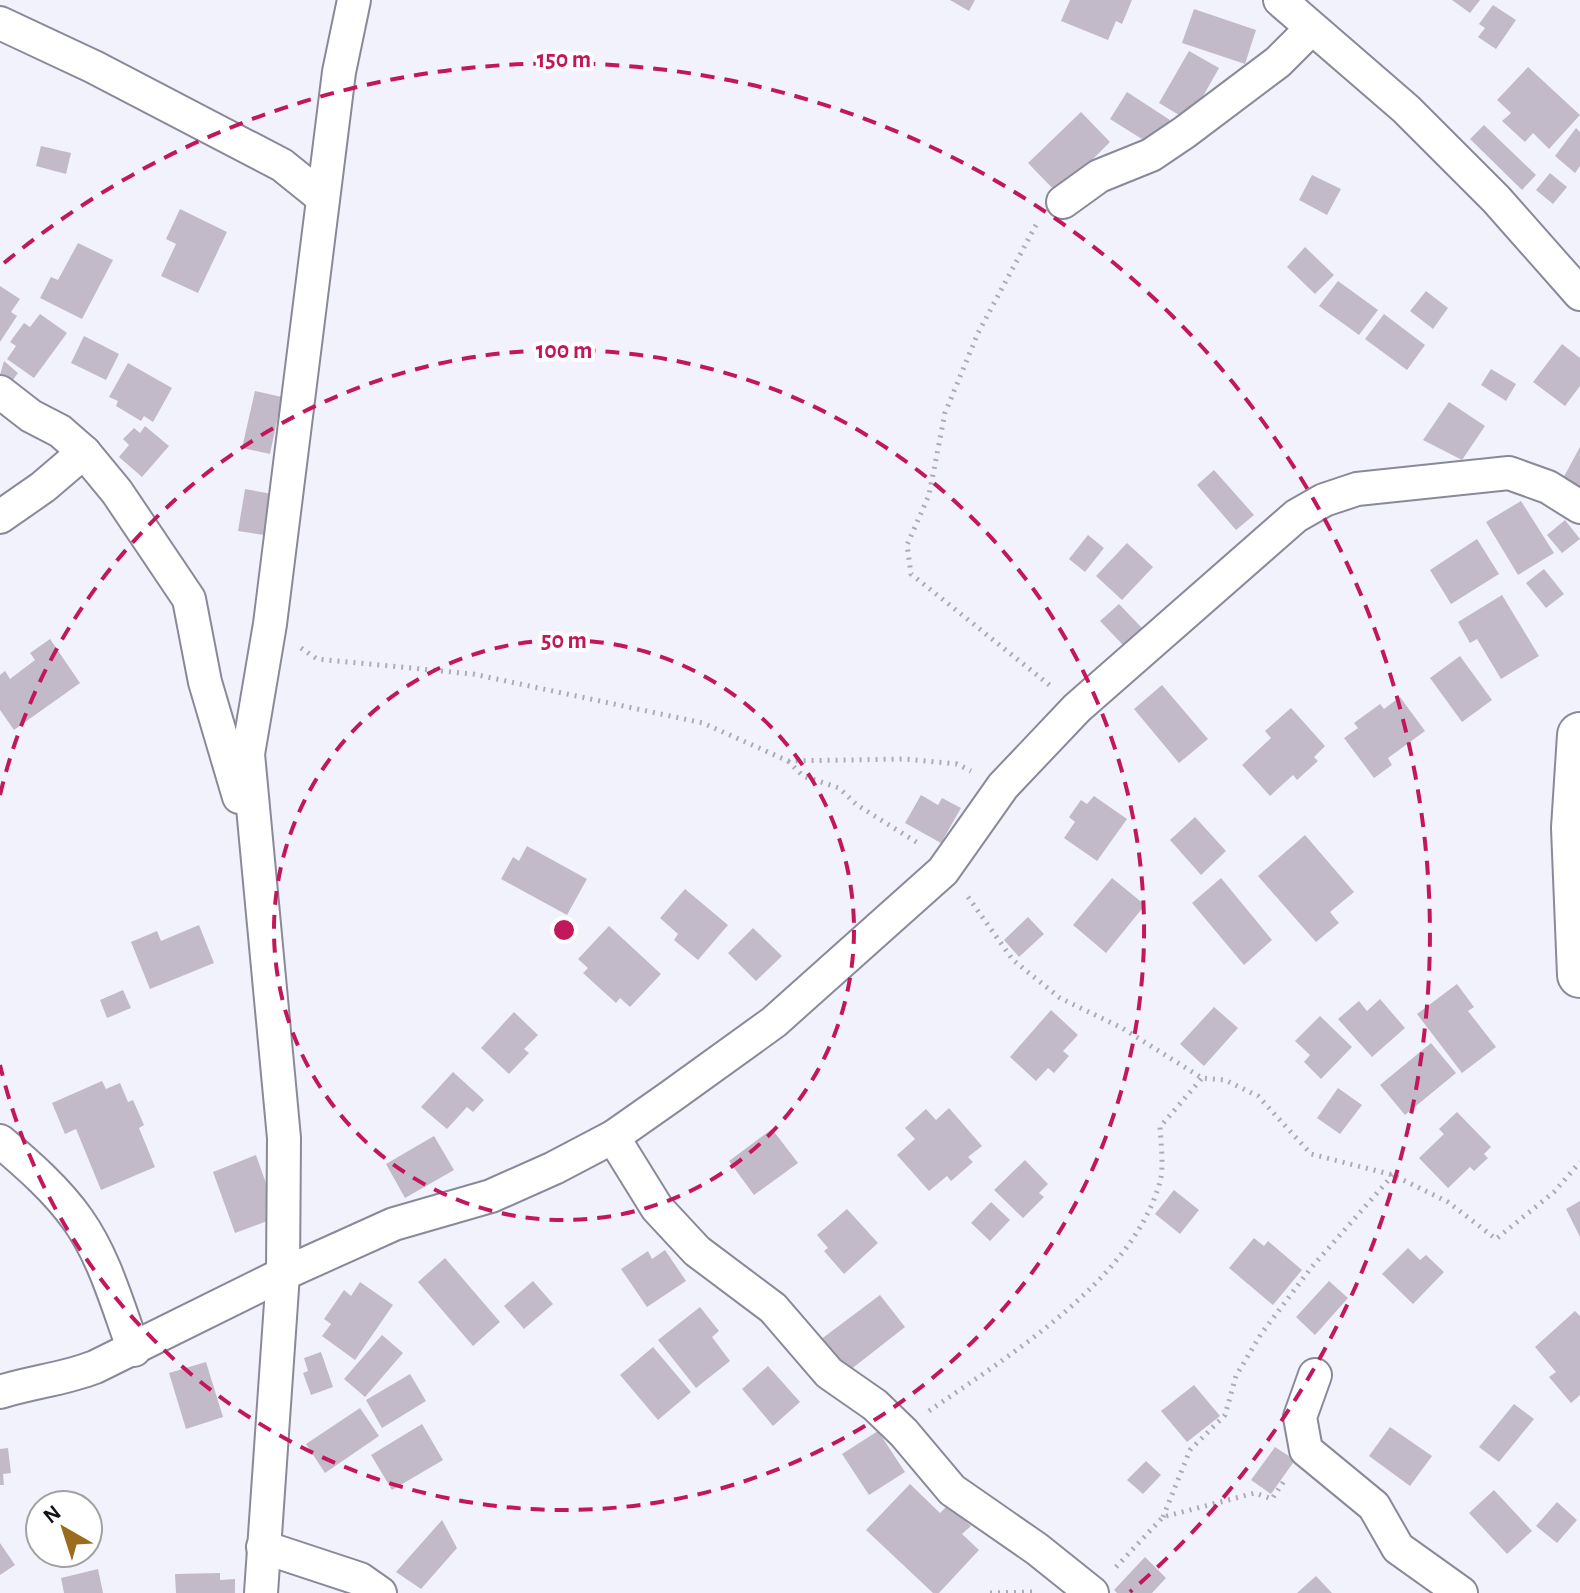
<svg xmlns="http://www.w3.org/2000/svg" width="1580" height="1593" font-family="'Alegreya Sans',sans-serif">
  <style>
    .building { fill: #c3bac9 }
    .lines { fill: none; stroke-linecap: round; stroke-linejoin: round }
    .street-casing { stroke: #898999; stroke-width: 36 }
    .secondary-casing { stroke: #898999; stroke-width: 48 }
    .path { stroke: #acacb6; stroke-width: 5; stroke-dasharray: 2 6; stroke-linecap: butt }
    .street { stroke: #fff; stroke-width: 32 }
    .secondary { stroke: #fff; stroke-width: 44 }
    .ring { fill: none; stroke: #c2185b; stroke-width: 4; stroke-dasharray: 14 10 }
    .centre { fill: #c2185b; stroke: #fff; stroke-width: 4 }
    .ring-label { font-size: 24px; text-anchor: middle; font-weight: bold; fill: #c2185b; stroke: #fff; stroke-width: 8; stroke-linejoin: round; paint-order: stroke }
  </style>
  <rect width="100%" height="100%" fill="#f2f2fd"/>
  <g class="building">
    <polygon points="950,0 975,0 969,11"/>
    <polygon points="1070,0 1132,0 1122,24 1116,21 1108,40 1061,21"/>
    <polygon points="1452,0 1480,0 1470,13"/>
    <polygon points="1493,5 1516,20 1496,49 1478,37 1485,28 1479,24"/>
    <polygon points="1194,9 1256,30 1245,64 1182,43"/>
    <polygon points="1189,51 1219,68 1189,121 1159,103"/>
    <polygon points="1528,67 1580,115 1549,149 1533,133 1525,142 1502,121 1511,113 1497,100"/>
    <polygon points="1127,92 1170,120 1153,146 1110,119"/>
    <polygon points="1081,112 1110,142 1058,194 1028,163"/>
    <polygon points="1484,125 1536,175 1522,190 1470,139"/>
    <polygon points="1576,128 1580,132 1580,166 1575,173 1555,156"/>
    <polygon points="41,146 71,153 66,174 36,166"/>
    <polygon points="1550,173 1567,187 1553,204 1536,190"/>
    <polygon points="1312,175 1341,189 1327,215 1299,200"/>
    <polygon points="180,209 227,232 198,293 161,276 176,244 166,239"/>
    <polygon points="78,243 113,260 82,319 40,298 51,277 58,280"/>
    <polygon points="1305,247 1334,275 1315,294 1287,267"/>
    <polygon points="1338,281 1378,310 1359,335 1319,306"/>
    <polygon points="0,286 20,299 11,312 17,316 0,342"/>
    <polygon points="1426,291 1448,308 1433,329 1410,311"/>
    <polygon points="40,314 67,333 34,378 7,359 16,346 10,342 24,323 30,327"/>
    <polygon points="1384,314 1425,345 1407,370 1365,339"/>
    <polygon points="84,336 119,354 106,380 71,363"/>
    <polygon points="1562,344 1580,358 1580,386 1565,406 1533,382"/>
    <polygon points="4,361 18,373 10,384 0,375"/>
    <polygon points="128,363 172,388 153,422 144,416 141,421 116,406 118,401 109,397"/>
    <polygon points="1491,369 1516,384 1506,401 1481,385"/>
    <polygon points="255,391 282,397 270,454 242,448"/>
    <polygon points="1449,402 1485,426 1462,460 1423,440"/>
    <polygon points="145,426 169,446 142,477 119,457 129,445 123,439 134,428 140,433"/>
    <polygon points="1580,447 1580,491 1561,482"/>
    <polygon points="1214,470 1254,515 1236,530 1197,485"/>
    <polygon points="245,489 272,494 264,535 238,531"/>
    <polygon points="1521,501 1554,553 1518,575 1486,522"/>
    <polygon points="1565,520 1580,539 1562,553 1547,535"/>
    <polygon points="1088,535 1104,548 1085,572 1069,559"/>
    <polygon points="1477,539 1499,574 1451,604 1430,570"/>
    <polygon points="1127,543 1153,567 1122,600 1096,576"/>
    <polygon points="1544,569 1564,594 1546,608 1526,583"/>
    <polygon points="1502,595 1539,656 1501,679 1477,639 1470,643 1458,622"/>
    <polygon points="1119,604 1142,628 1123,645 1100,621"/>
    <polygon points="50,639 80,683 14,730 0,710 0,675 5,671 10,679 35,660 30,653"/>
    <polygon points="1460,656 1492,700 1462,722 1430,678"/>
    <polygon points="1162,685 1208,739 1179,763 1134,709"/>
    <polygon points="1400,697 1425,731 1388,758 1392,765 1374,778 1344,738 1358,728 1354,723 1380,704 1384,709"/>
    <polygon points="1291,708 1325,746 1314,757 1318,761 1297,780 1293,775 1270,796 1242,765 1271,738 1265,731"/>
    <polygon points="921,795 938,805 942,798 961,808 941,843 905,823"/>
    <polygon points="1094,796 1127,819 1097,861 1064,838 1075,822 1069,817 1081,800 1087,804"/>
    <polygon points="1195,817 1226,851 1201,875 1170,840"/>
    <polygon points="1305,835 1354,892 1330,912 1339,923 1316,942 1258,876"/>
    <polygon points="527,846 587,879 567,915 501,879 513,857 519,861"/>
    <polygon points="1112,878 1145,905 1106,953 1073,925"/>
    <polygon points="1221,878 1272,940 1244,965 1192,903"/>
    <polygon points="685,889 728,925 698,960 674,940 678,934 660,918"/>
    <polygon points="1028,917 1044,934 1019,957 1004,940"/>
    <polygon points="199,925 214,963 150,989 131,942 157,931 161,941"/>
    <polygon points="609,926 661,974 630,1007 620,998 616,1003 583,973 588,968 578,959"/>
    <polygon points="753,928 782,956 756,981 728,953"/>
    <polygon points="1457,984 1474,1007 1468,1011 1496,1047 1462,1073 1417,1014"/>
    <polygon points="123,990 131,1008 107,1018 100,1000"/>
    <polygon points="1380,999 1405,1028 1372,1057 1338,1019 1359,1001 1367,1011"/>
    <polygon points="1214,1007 1238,1028 1204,1066 1180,1044"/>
    <polygon points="1051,1010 1078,1035 1063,1051 1069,1056 1054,1073 1048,1068 1036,1081 1010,1057"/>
    <polygon points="514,1012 538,1035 524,1049 529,1053 509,1074 481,1048"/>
    <polygon points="1320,1016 1352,1047 1321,1079 1304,1062 1310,1055 1295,1041"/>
    <polygon points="1431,1043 1456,1073 1405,1115 1380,1085"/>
    <polygon points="453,1072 484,1100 473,1112 467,1107 447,1129 421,1107"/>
    <polygon points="102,1081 106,1089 120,1083 128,1102 133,1100 144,1125 139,1128 155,1167 101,1190 76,1129 65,1134 52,1103"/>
    <polygon points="1338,1088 1362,1105 1340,1134 1317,1118"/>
    <polygon points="949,1108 982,1146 968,1157 973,1162 951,1181 947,1176 929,1191 897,1155 915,1139 905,1128 926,1109 936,1120"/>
    <polygon points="1457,1112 1491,1147 1484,1154 1488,1158 1474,1171 1470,1167 1448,1188 1419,1158 1444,1134 1439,1129"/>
    <polygon points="772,1129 798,1163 754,1195 729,1161"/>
    <polygon points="434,1136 454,1170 405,1198 386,1164"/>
    <polygon points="256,1155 278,1217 235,1233 213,1172"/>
    <polygon points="1025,1160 1048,1184 1039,1193 1044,1197 1023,1218 994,1190"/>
    <polygon points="1174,1190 1199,1210 1180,1234 1155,1214"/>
    <polygon points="1580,1201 1580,1237 1566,1209"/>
    <polygon points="991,1202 1010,1220 990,1241 971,1223"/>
    <polygon points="847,1209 878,1243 844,1274 824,1251 828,1248 817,1235"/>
    <polygon points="1254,1238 1264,1246 1268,1241 1302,1270 1273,1305 1229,1268"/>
    <polygon points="1408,1248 1420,1260 1426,1255 1444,1272 1413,1304 1382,1274"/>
    <polygon points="665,1250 686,1281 647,1307 621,1269 648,1251 652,1259"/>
    <polygon points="445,1258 500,1322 473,1346 418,1282"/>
    <polygon points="533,1281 553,1304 524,1329 504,1306"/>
    <polygon points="1329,1281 1348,1298 1315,1335 1296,1317"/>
    <polygon points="360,1282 393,1305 355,1360 322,1336 331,1324 324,1319 344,1290 351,1296"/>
    <polygon points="880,1295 905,1327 845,1374 820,1340"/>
    <polygon points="700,1307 719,1331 712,1337 730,1361 696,1388 658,1340"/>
    <polygon points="1575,1311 1580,1316 1580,1395 1571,1403 1549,1377 1556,1372 1535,1347"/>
    <polygon points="382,1335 403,1353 365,1397 344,1379"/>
    <polygon points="653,1347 691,1392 658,1420 620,1375"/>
    <polygon points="321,1352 333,1387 311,1395 303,1373 308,1371 304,1358"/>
    <polygon points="206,1362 223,1417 186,1429 169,1373"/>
    <polygon points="768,1366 800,1402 773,1426 742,1389"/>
    <polygon points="410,1374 426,1401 382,1428 366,1400"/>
    <polygon points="1194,1385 1220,1416 1187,1442 1161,1411"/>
    <polygon points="1514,1404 1534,1419 1499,1462 1479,1447"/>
    <polygon points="360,1408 379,1436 325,1473 306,1444"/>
    <polygon points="422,1424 443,1460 392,1490 371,1455"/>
    <polygon points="1390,1427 1432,1456 1410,1486 1369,1456"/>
    <polygon points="878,1431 905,1472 869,1495 842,1454"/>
    <polygon points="1275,1447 1295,1460 1271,1494 1251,1480"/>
    <polygon points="8,1448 11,1473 3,1474 4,1485 0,1485 0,1449"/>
    <polygon points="1146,1461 1161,1475 1143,1494 1127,1480"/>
    <polygon points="910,1484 940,1513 948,1505 971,1526 962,1534 979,1550 939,1593 933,1593 866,1530"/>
    <polygon points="1494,1490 1532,1531 1507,1554 1469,1513"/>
    <polygon points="1557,1502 1577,1520 1557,1543 1536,1526"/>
    <polygon points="442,1520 457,1548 421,1589 396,1572"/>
    <polygon points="0,1543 15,1565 0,1575"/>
    <polygon points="1145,1557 1166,1578 1152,1593 1117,1593 1114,1590"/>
    <polygon points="98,1569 103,1593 64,1593 61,1578"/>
    <polygon points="220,1573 220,1580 235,1579 235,1593 176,1593 175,1574"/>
    <polygon points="1316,1576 1332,1593 1297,1593"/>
  </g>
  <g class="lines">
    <defs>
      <g id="street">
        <polyline points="1280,0 1406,109 1496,199 1580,294"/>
        <polyline points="0,23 94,67 282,165 323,198"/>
        <polyline points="1063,202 1099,176 1151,155 1185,132 1278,62 1311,29"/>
        <polyline points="0,392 31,416 60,431 84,452 117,492 189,599 205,682 239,797"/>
        <polyline points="0,517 43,487 84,452"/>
        <polyline points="613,1137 657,1208 697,1251 773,1308 829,1373 875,1405 904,1433 952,1490 1037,1549 1092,1593"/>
        <path d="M0,1141C28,1165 57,1190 78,1220C105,1258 118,1307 134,1350"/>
        <polyline points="1315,1375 1300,1417 1306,1450 1374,1506 1398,1548 1461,1593"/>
        <path d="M0,1392C32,1382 64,1379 95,1367L283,1274L394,1224L491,1196L554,1168L613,1137L670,1097L774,1022L943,871L1003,786L1077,708L1296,516L1324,500L1357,489L1509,473L1548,487L1580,507"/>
        <polyline points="263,1547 360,1579 380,1593"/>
        <polyline points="261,1593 283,1274 284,1138 248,754 270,624 339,72 354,0"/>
      </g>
      <polyline id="secondary" points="1580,735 1574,828 1580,975"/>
    </defs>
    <use href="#street" class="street-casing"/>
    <use href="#secondary" class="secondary-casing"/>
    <g class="path">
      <polyline points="1036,225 978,333 945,413 929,495 907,545 911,574 1052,687"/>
      <polyline points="301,648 317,659 473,674 703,723 788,761 905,759 957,764 971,771"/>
      <polyline points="788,761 803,776 839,788 857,805 921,845"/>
      <polyline points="968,897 1013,960 1060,998 1122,1028 1202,1078 1225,1080 1258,1096 1311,1154 1393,1175 1448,1202 1496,1239 1554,1192 1580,1162"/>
      <path d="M929,1411C1008,1356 1132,1281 1160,1182C1164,1166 1161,1144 1160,1127L1202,1078"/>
      <polyline points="1163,1517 1190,1450 1225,1415 1236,1376 1261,1334 1311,1268 1393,1175"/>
      <polyline points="1116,1567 1163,1517 1255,1493 1272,1499 1286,1478"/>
      <polyline points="990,1593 1033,1592"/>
    </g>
    <use href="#street" class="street"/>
    <use href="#secondary" class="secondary"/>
  </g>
  <g class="ring">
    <circle cx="564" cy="930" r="290"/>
    <path d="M0 795A580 580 0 1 1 0 1065"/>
    <path d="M4 263A871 871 0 0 1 1130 1592"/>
  </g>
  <circle cx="564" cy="930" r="12" class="centre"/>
  <g class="ring-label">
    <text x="564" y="67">150 m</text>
    <text x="564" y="358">100 m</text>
    <text x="564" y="648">50 m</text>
  </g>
  <g transform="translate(64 1529) rotate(321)"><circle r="38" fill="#ffffff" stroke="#a1a1a3" stroke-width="2"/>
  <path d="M0-6L14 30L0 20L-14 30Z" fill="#9a6d1d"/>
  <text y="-12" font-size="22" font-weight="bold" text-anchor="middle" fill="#131319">N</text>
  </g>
</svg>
